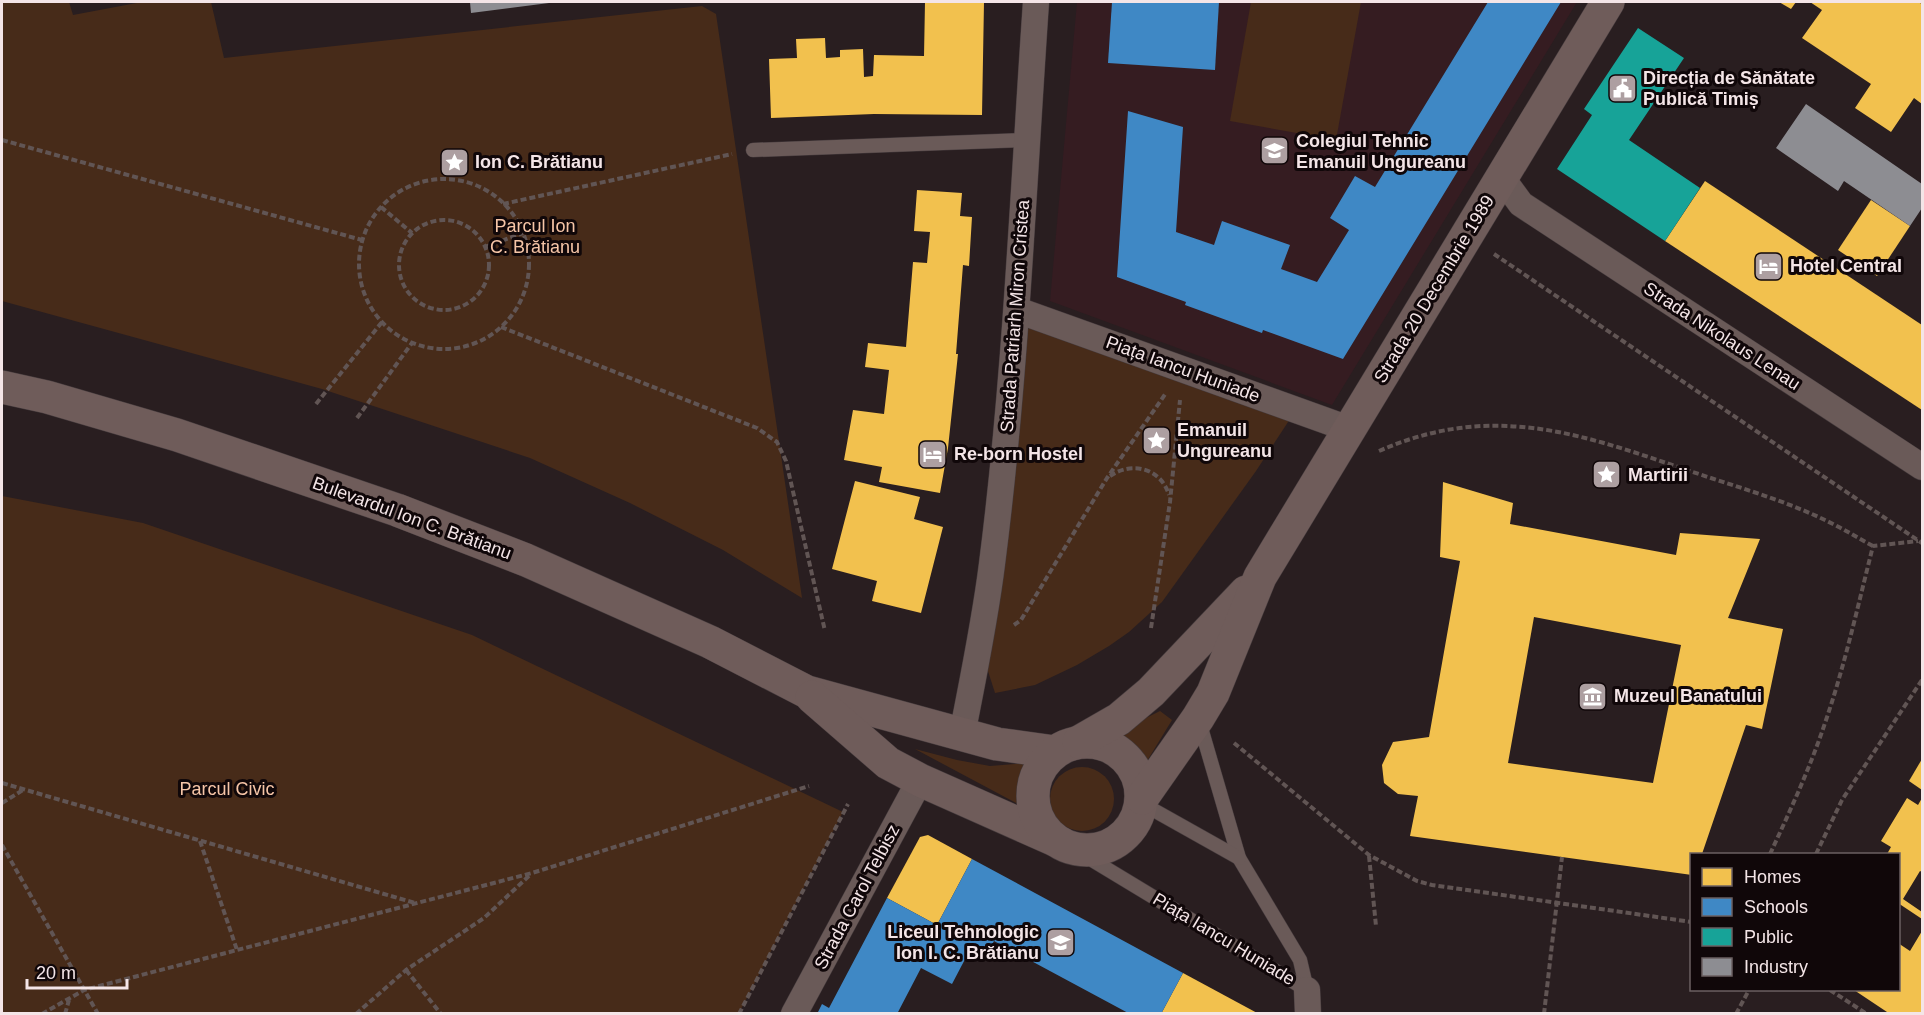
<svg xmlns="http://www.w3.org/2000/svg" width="1924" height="1015" font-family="Helvetica,sans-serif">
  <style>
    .built { fill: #351c21 }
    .green { fill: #472b19 }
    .homes { fill: #f2c14e; fill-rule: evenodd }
    .schools { fill: #3f88c5 }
    .public { fill: #17a398 }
    .industry { fill: #8d8d92 }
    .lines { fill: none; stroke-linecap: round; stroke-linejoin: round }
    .lane-casing { stroke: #453b3d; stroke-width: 15 }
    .street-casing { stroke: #453b3d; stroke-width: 27 }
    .secondary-casing { stroke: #453b3d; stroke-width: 34 }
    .path { stroke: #615554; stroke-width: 4; stroke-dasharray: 6 3; stroke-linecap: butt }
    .lane { stroke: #6a5a58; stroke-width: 14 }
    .street { stroke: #6a5a58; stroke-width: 26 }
    .secondary { stroke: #6f5c5a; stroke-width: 33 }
    .labels { text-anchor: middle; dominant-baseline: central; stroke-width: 6; stroke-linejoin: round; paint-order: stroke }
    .poi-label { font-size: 18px; font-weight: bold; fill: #f4e5e7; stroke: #100709; text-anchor: start }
    .park-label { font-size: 18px; fill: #f6c5a7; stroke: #100709 }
    .street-label { font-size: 18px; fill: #f4e5e7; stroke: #100709 }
  </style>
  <rect width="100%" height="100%" fill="#291e20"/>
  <polygon class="built" points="1077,2 1577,2 1332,405 1050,301"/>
  <g class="green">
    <polygon points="2,2 69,2 73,15 142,2 211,2 224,58 702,6 716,14 802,598 723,550 630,503 530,458 322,389 2,301"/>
    <polygon points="1251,2 1361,2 1336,140 1230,121"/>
    <polygon points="1027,326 1290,419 1256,471 1162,602 1129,632 1109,646 1077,665 1035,685 995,693 987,668"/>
    <polygon points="2,496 143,523 472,635 843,812 739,1013 2,1013"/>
    <polygon points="1160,711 1172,720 1144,766 1136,753 1108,737"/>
    <path d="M915,749L957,760L990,766L1029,763C1019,776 1016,787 1018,804Z"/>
    <circle cx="1082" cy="799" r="32"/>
  </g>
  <g class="homes">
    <polygon points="925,2 984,2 982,115 874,114 771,118 769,59 797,58 796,39 825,38 826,58 840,57 840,50 863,49 864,77 873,76 874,55 924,56"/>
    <polygon points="1779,2 1796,2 1791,9"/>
    <polygon points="1810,2 1918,2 1922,4 1922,104 1914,98 1891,132 1855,108 1871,84 1802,38 1822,10"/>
    <polygon points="1705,181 1922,325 1922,410 1665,241"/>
    <polygon points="917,190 962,193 960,216 972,217 969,266 963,265 956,354 958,354 948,448 940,493 879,482 882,467 844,460 853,410 884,414 889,370 865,367 868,343 906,347 913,262 927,263 930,232 914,231"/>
    <polygon points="1871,200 1910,226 1877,276 1838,250"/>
    <polygon points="855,481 920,497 914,519 943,527 921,613 872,601 877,581 832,569"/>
    <path d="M1443,482L1513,503L1510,524L1676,555L1680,533L1760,539L1728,618L1783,629L1762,729L1746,725L1702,854H1692V875L1410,836L1418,796L1398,794L1384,783L1382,765L1393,742L1429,737L1460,561L1440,557ZM1534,617L1681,645L1653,783L1508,763Z"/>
    <polygon points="1922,759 1922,790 1909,781"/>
    <polygon points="1907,798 1918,805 1922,798 1922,872 1920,871 1903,899 1922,912 1922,919 1898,903 1898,854 1887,854 1891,847 1881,841"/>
    <polygon points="928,835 972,859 937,925 887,898 920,837"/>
    <polygon points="1922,931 1922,1014 1890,1014 1854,990 1898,990 1898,943 1910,951"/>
    <polygon points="1183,973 1259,1014 1161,1014"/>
  </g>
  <g class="schools">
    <polygon points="1112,2 1219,2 1215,70 1108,63"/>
    <polygon points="1488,2 1561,2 1343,359 1263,330 1262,333 1185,305 1186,302 1117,277 1128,111 1183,127 1176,232 1214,245 1222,221 1290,245 1281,269 1317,282 1349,230 1330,218 1355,176 1375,187"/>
    <polygon points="972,859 1183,973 1161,1014 1130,1014 994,941 988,952 973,944 952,984 921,968 897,1014 817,1014 822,1004 829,1008 887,898 937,925"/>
  </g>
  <polygon class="public" points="1638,28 1684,58 1629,140 1700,188 1665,241 1557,169 1592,115 1584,109"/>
  <g class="industry">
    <polygon points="470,2 549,2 549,3 471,13"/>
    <polygon points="1806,104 1922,184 1922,208 1910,226 1844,181 1838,191 1776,148"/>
  </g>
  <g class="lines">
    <defs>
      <g id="lane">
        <polyline points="753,150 1027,140"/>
        <polyline points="1199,721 1239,858 1300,960 1307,990"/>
        <polyline points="1141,803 1239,858"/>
        <polyline points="1074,849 1307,990"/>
      </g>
      <g id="street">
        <polyline points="1502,178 1521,204 1922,467"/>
        <polyline points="1017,310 1349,429"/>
        <path d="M962,735C973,678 985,621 992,564C1016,377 1023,189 1036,2"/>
        <polyline points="1307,990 1308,1014"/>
        <polyline points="794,1014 920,780"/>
      </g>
      <g id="secondary">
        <polyline points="2,387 47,397 177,435 397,510 526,560 710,642 807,692 997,744 1055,752"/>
        <polyline points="812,697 888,763 920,780 1055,840"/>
        <circle cx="1087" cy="796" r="54"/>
        <polyline points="1079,742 1119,719 1151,692 1246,592"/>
        <polyline points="1142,798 1198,718 1213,693 1260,577 1608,2"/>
      </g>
    </defs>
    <use href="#lane" class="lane-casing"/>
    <use href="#street" class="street-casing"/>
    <use href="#secondary" class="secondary-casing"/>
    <g class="path">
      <polyline points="2,140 362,240"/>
      <circle cx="444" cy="264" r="85"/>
      <polyline points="503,204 732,154"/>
      <polyline points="381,207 412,233"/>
      <circle cx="444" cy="265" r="45"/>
      <polyline points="485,247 523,233"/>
      <polyline points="1494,254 1922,543"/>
      <polyline points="501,327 757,428 777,442 786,461 825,631"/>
      <polyline points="316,404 382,322"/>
      <polyline points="357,418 412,343"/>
      <path d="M1379,451C1420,433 1462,424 1507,426C1567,428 1628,450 1684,469C1733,486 1786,500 1833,524C1847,531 1860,539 1873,546"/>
      <path d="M1110,476C1132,461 1161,468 1169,495"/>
      <polyline points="1014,625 1021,620 1107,478 1166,393"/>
      <polyline points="1151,628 1170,502 1180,400"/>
      <polyline points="1234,743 1369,855 1417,881 1432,885 1692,922"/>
      <polyline points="2,783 415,903"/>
      <polyline points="2,803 23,790"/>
      <polyline points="200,841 237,950"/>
      <polyline points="2,845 98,1014"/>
      <path d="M1770,854C1790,811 1810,768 1825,723C1845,665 1858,605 1873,546L1918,541"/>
      <polyline points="1816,854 1842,800 1922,680"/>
      <polyline points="1369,856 1376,926"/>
      <polyline points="406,970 441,1014"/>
      <polyline points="1830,990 1867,1014"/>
      <polyline points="42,1014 84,990 532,873 809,786"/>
      <polyline points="65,1014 69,1000"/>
      <polyline points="356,1014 406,970 484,918 531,874"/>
      <polyline points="739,1014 848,804"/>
      <polyline points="1544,1014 1562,857"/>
      <polyline points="1736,1014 1749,990"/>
    </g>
    <use href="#lane" class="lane"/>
    <use href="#street" class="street"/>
    <use href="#secondary" class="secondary"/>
  </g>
  <defs>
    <symbol id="civic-square" viewBox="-11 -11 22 22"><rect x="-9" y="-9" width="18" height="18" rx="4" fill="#ad9fa1" stroke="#100709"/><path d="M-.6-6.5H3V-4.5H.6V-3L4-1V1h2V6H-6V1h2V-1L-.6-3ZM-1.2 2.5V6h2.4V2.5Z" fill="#fff"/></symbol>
    <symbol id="school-square" viewBox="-11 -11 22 22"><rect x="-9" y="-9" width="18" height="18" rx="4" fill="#ad9fa1" stroke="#100709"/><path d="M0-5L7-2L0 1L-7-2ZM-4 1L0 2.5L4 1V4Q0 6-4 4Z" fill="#fff"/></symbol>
    <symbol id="sight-square" viewBox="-11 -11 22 22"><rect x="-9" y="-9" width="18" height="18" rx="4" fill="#ad9fa1" stroke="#100709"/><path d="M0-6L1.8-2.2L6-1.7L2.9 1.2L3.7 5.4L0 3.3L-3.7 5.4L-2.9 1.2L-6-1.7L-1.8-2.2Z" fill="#fff"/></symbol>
    <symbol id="hotel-square" viewBox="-11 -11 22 22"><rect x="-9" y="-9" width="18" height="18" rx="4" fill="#ad9fa1" stroke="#100709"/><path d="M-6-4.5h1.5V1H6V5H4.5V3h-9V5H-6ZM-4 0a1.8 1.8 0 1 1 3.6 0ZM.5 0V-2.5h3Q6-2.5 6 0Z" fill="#fff"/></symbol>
    <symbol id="museum-square" viewBox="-11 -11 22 22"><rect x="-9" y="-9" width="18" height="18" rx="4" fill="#ad9fa1" stroke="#100709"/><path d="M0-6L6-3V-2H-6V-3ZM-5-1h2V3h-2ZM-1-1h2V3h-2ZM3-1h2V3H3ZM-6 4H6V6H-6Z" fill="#fff"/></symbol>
  </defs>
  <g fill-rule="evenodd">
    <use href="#civic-square" x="1606" y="72" width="33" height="33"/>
    <use href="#school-square" x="1258" y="134" width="33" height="33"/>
    <use href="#sight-square" x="438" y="146" width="33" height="33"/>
    <use href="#hotel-square" x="1752" y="250" width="33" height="33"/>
    <use href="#sight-square" x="1140" y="424" width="33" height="33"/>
    <use href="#hotel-square" x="916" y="438" width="33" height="33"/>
    <use href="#sight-square" x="1590" y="458" width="33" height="33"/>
    <use href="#museum-square" x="1576" y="680" width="33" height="33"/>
    <use href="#school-square" x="1044" y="926" width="33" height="33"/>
  </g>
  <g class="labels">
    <g class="poi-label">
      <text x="1643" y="78">Direcția de Sănătate<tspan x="1643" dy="21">Publică Timiș</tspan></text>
      <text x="1296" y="141">Colegiul Tehnic<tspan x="1296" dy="21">Emanuil Ungureanu</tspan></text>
      <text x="475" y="162">Ion C. Brătianu</text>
      <text x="1790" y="266">Hotel Central</text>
      <text x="1177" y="430">Emanuil<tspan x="1177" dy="21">Ungureanu</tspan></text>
      <text x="954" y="454">Re-born Hostel</text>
      <text x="1628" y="475">Martirii</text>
      <text x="1614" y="696">Muzeul Banatului</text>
      <text x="1039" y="932" text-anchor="end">Liceul Tehnologic<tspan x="1039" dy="21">Ion I. C. Brătianu</tspan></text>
    </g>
    <g class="park-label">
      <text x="535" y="226">Parcul Ion<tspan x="535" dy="21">C. Brătianu</tspan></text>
      <text x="227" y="789">Parcul Civic</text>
    </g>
    <g class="street-label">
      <text transform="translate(1434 289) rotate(-59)">Strada 20 Decembrie 1989</text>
      <text transform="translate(1015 316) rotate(-86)">Strada Patriarh Miron Cristea</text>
      <text transform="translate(1722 336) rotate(33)">Strada Nikolaus Lenau</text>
      <text transform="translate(1183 369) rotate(20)">Piața Iancu Huniade</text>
      <text transform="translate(412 518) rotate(20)">Bulevardul Ion C. Brătianu</text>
      <text transform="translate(857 897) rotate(-62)">Strada Carol Telbisz</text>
      <text transform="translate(1224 939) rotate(31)">Piața Iancu Huniade</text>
    </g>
  </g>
  <rect width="1924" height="1015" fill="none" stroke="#f4e5e7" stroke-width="6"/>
  <rect x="1690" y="853" width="210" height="138" fill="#100709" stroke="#6b6062" stroke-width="1.5"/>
  <rect x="1702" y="868" width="30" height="18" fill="#f2c14e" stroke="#6b6062" stroke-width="1.5"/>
  <text x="1744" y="883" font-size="18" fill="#f4e5e7">Homes</text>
  <rect x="1702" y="898" width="30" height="18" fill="#3f88c5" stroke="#6b6062" stroke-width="1.5"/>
  <text x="1744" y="913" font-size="18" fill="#f4e5e7">Schools</text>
  <rect x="1702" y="928" width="30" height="18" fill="#17a398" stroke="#6b6062" stroke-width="1.5"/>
  <text x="1744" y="943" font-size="18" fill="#f4e5e7">Public</text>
  <rect x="1702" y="958" width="30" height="18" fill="#8d8d92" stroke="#6b6062" stroke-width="1.5"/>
  <text x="1744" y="973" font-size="18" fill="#f4e5e7">Industry</text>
  <path d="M27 979v9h100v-9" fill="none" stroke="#f4e5e7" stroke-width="3"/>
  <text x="36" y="979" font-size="18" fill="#f4e5e7" stroke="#100709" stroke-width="4.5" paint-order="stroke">20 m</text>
</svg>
